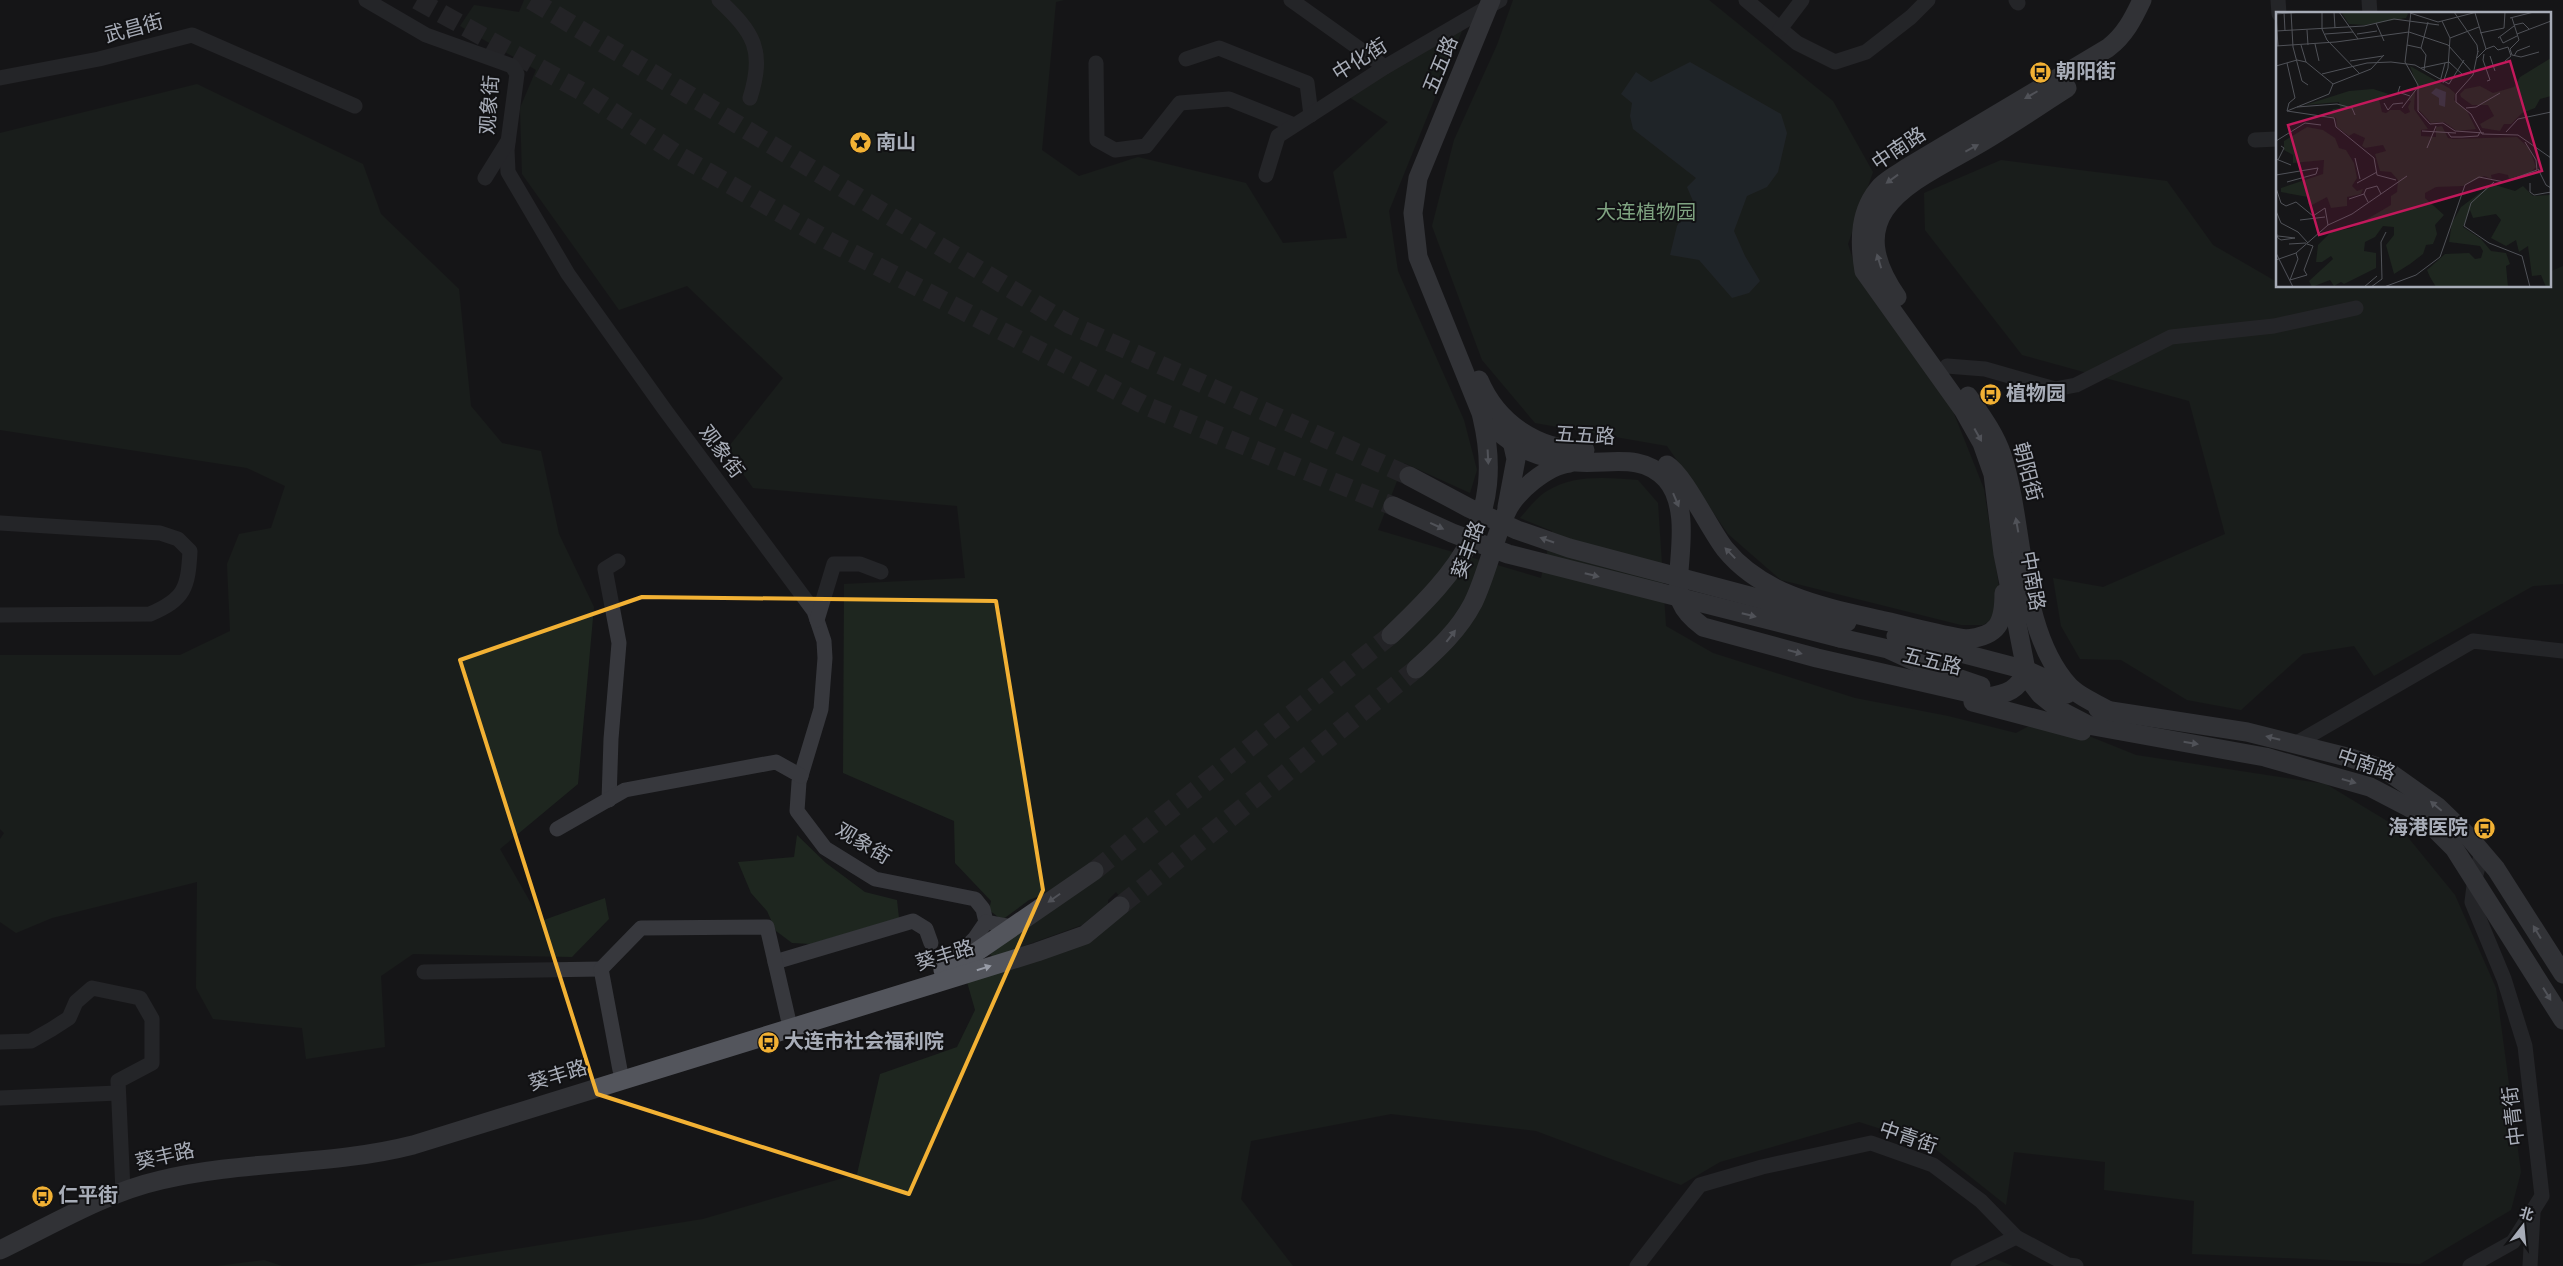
<svg xmlns="http://www.w3.org/2000/svg" width="2563" height="1266" font-family="'Alegreya Sans','Noto Sans SC',sans-serif">
  <style>
    .green { fill: #1e261f }
    .water { fill: #2c353c }
    .lines { fill: none; stroke-linecap: round; stroke-linejoin: round }
    .major-tunnel { stroke: #333438; stroke-width: 19; stroke-dasharray: 19 9; stroke-linecap: butt }
    .minor { stroke: #37383d; stroke-width: 15 }
    .major { stroke: #53555c; stroke-width: 19 }
    .major-bridge { stroke: #53555c; stroke-width: 19 }
    .oneway { fill: #979ba6 }
    .marked { fill: none; stroke: #f2b134; stroke-width: 4; stroke-linejoin: round }
    .labels { text-anchor: middle; dominant-baseline: central; stroke-width: 4; stroke-linejoin: round; paint-order: stroke }
    .street-label { font-size: 20px; fill: #a8adb8; stroke: #111113 }
    .poi-label { font-size: 20px; font-weight: bold; fill: #a8adb8; stroke: #111113; text-anchor: start }
    .park-label { font-size: 20px; fill: #7fa381; stroke: #111113 }
    .inset-road { fill: none; stroke: #505258; stroke-width: 1 }
    .view { fill: #c2185b; fill-opacity: 0.15; stroke: #c2185b; stroke-width: 2.5 }
    .inset-edge { fill: none; stroke: #a8adb8; stroke-width: 2.5 }
  </style>
  <rect width="100%" height="100%" fill="#161618"/>
  <g class="green">
    <path d="M524,0H1064L1056,2L1042,150L1079,176L1138,157L1246,183L1283,243L1347,238L1333,172L1388,122L1349,97L1464,26L1389,211L1398,271L1464,420L1477,470L1470,493L1404,463L1378,530L1541,578L1552,531L1520,518C1528,509 1537,497 1547,491C1575,474 1608,478 1638,480L1658,503L1666,626L1713,653L1855,698L1948,716L2016,733L2044,718L2136,755L2326,784L2402,830L2455,895L2496,988L2521,1172L2511,1210L2420,1264L2192,1254L2194,1201L2104,1190L2105,1162L2014,1152L2006,1205L1929,1144L1859,1122L1720,1162L1681,1185L1536,1131L1391,1114L1251,1141L1241,1199L1293,1266H409L703,1219L857,1174L880,1074L957,1047L975,1010L967,982L1127,906L1116,892L1108,900V904L1082,925L993,957L990,954L1101,872L1093,861L1050,892L1029,900L1002,920L989,910L991,901L955,863L954,821L843,773L844,584L965,578L957,506L753,488L726,450L783,378L687,286L619,310L522,174L520,108L536,70L460,26L474,5L519,12Z"/>
    <polygon points="1513,0 1709,0 1833,101 1873,172 1848,244 1860,281 1951,406 1984,489 2000,593 1993,619 1983,625 1961,625 1781,580 1728,534 1667,446 1535,423 1482,360 1432,226 1454,140 1497,45"/>
    <polygon points="197,84 363,164 381,214 459,289 471,406 502,443 541,451 559,534 594,607 578,784 500,849 541,921 605,898 609,919 572,957 413,954 381,976 385,1047 306,1059 302,1028 213,1019 196,988 197,882 52,918 16,933 0,922 0,839 4,833 0,829 0,655 180,655 230,631 227,564 239,534 271,528 285,486 247,468 0,430 0,133"/>
    <polygon points="2001,160 2167,181 2213,245 2277,282 2277,286 2549,286 2549,272 2563,266 2563,584 2533,586 2374,676 2354,646 2303,654 2241,710 2187,700 2121,660 2080,659 2061,626 2053,578 2103,587 2225,534 2189,401 2022,355 1925,230 1924,193"/>
    <polygon points="797,835 826,863 865,892 897,900 899,918 811,944 792,943 776,931 767,911 751,893 738,862 794,857"/>
    <polygon points="1995,1259 2013,1266 1978,1266"/>
    <polygon points="264,1260 282,1266 217,1266"/>
  </g>
  <polygon class="water" points="1690,62 1781,114 1787,133 1778,172 1767,187 1747,196 1734,231 1745,256 1760,281 1749,293 1732,298 1699,260 1670,255 1677,226 1693,201 1687,187 1696,178 1633,129 1630,116 1632,103 1621,94 1636,72 1651,82"/>
  <g class="lines">
    <g class="major-tunnel">
      <polyline points="417,0 581,91 680,156 829,241 1144,405 1393,506"/>
      <polyline points="531,0 1069,324 1409,476"/>
      <polyline points="1094,871 1391,635"/>
      <polyline points="1120,906 1416,669"/>
    </g>
    <g class="minor">
      <polyline points="366,0 426,35 512,66 517,74 507,150 508,172 568,274 665,410 814,611 824,641 825,658 821,709 799,782 797,811 825,848 875,879 975,899 983,909 986,922"/>
      <path d="M719,0C754,33 765,50 750,98"/>
      <polyline points="1291,0 1385,67"/>
      <polyline points="1746,0 1797,43 1835,62 1866,52 1911,17 1928,0"/>
      <polyline points="2016,0 2018,3"/>
      <polyline points="2278,0 2279,14"/>
      <polyline points="2369,0 2370,14"/>
      <polyline points="1780,29 1802,0"/>
      <polyline points="1186,59 1219,48 1307,83 1311,115"/>
      <polyline points="1096,63 1097,140 1115,150 1146,146 1180,103 1229,99 1294,125"/>
      <polyline points="0,78 99,59 192,35 355,106"/>
      <polyline points="2255,140 2277,139"/>
      <polyline points="1266,175 1278,136 1385,67 1500,0"/>
      <polyline points="485,178 508,141"/>
      <polyline points="1947,366 1985,369 2055,389 2076,385 2171,337 2274,326 2356,308"/>
      <path d="M0,523L160,533L178,539L190,551C188,588 185,599 150,614L0,615"/>
      <polyline points="817,620 834,564 860,564 881,572"/>
      <polyline points="2295,744 2473,641 2563,651"/>
      <polyline points="609,800 611,739 619,643 605,569 618,561"/>
      <polyline points="557,829 625,790 776,762 801,776"/>
      <polyline points="775,962 913,921 926,929 931,943"/>
      <polyline points="949,964 975,938 986,922 1013,927"/>
      <polyline points="424,972 601,969"/>
      <polyline points="0,1042 31,1041 52,1029 69,1018 76,1002 92,988 140,998 152,1019 152,1063 118,1081 123,1191"/>
      <polyline points="620,1070 601,969 641,928 767,927 788,1018"/>
      <polyline points="0,1098 118,1093"/>
      <polyline points="1637,1266 1700,1185 1762,1167 1871,1143 1933,1165 1981,1201 2016,1237 2068,1265 2076,1266"/>
      <polyline points="1958,1266 2016,1237"/>
      <polyline points="2470,1266 2513,1242 2542,1196 2525,1046 2504,979 2472,902 2475,878 2482,852"/>
      <polyline points="2530,1266 2533,1212"/>
    </g>
    <g class="major">
      <path d="M1491,0L1418,178L1413,213L1418,257L1481,413C1506,445 1535,459 1576,462C1608,465 1641,452 1666,479C1687,503 1681,543 1679,571C1679,580 1677,593 1681,602C1685,612 1695,621 1703,627L1817,658L1987,697C2007,694 2019,690 2026,670"/>
      <path d="M2142,0C2133,19 2125,35 2108,48L1910,166C1901,172 1889,178 1881,186C1859,210 1859,241 1864,271L1964,411L1982,443L1993,474L2003,554L2017,624L2026,670L2033,685L2040,694L2061,711L2088,725L2265,757L2370,787L2418,812L2454,848L2563,1020"/>
      <path d="M1897,297C1837,210 1913,182 1977,145C2008,127 2037,107 2067,88"/>
      <path d="M1479,380C1497,423 1538,451 1585,450"/>
      <path d="M1968,396C1981,415 1995,434 2002,455C2025,526 2018,630 2069,686C2079,697 2098,704 2111,712"/>
      <path d="M1667,465C1684,475 1710,530 1725,549C1764,597 1828,608 1885,621C1912,627 1939,635 1967,639C1998,636 2004,623 2004,593"/>
      <polyline points="1507,507 1516,459 1511,437"/>
      <path d="M1391,635C1459,570 1506,518 1482,417"/>
      <polyline points="1896,636 2026,670 2050,681 2067,694"/>
      <polyline points="1840,638 1888,649 1934,670 1981,686"/>
      <path d="M1416,669C1438,649 1459,630 1473,603C1487,574 1493,542 1506,513C1515,492 1548,465 1570,463"/>
      <polyline points="1973,702 2082,731"/>
      <polyline points="2098,709 2247,732 2351,758 2386,770 2438,807 2467,835 2496,869 2563,974"/>
      <polyline points="943,970 959,964 1094,871"/>
      <path d="M0,1250C52,1225 104,1193 161,1180C244,1160 331,1166 413,1145L1037,952L1085,935L1120,906"/>
    </g>
    <g class="major-bridge">
      <polyline points="1409,476 1469,508 1517,530 1569,548 1847,622"/>
      <polyline points="1393,506 1452,533 1508,554 1840,638"/>
    </g>
  </g>
  <defs><path id="oneway-solid" d="M-6-.8H1V-3.2L6.5 0L1 3.2V.8H-6Z" transform="scale(1.25)"/></defs>
  <g class="oneway">
    <use href="#oneway-solid" transform="translate(2031 95) rotate(150)"/>
    <use href="#oneway-solid" transform="translate(1972 148) rotate(-28)"/>
    <use href="#oneway-solid" transform="translate(1892 179) rotate(144)"/>
    <use href="#oneway-solid" transform="translate(1879 261) rotate(-107)"/>
    <use href="#oneway-solid" transform="translate(1978 435) rotate(61)"/>
    <use href="#oneway-solid" transform="translate(1488 457) rotate(87)"/>
    <use href="#oneway-solid" transform="translate(1676 500) rotate(67)"/>
    <use href="#oneway-solid" transform="translate(2017 525) rotate(-100)"/>
    <use href="#oneway-solid" transform="translate(1437 526) rotate(25)"/>
    <use href="#oneway-solid" transform="translate(1547 540) rotate(-161)"/>
    <use href="#oneway-solid" transform="translate(1730 553) rotate(-134)"/>
    <use href="#oneway-solid" transform="translate(1592 575) rotate(14)"/>
    <use href="#oneway-solid" transform="translate(1749 615) rotate(14)"/>
    <use href="#oneway-solid" transform="translate(1451 636) rotate(-52)"/>
    <use href="#oneway-solid" transform="translate(1795 652) rotate(15)"/>
    <use href="#oneway-solid" transform="translate(2273 738) rotate(-166)"/>
    <use href="#oneway-solid" transform="translate(2191 743) rotate(9)"/>
    <use href="#oneway-solid" transform="translate(2349 781) rotate(16)"/>
    <use href="#oneway-solid" transform="translate(2436 806) rotate(-140)"/>
    <use href="#oneway-solid" transform="translate(1054 898) rotate(145)"/>
    <use href="#oneway-solid" transform="translate(2537 932) rotate(-121)"/>
    <use href="#oneway-solid" transform="translate(984 968) rotate(-17)"/>
    <use href="#oneway-solid" transform="translate(2547 994) rotate(58)"/>
  </g>
  <path d="M0 0H2563V1266H0ZM642,597L996,601L1043,890L909,1194L597,1094L460,660Z" fill="#161618" fill-opacity=".55" fill-rule="evenodd"/>
  <path class="marked" d="M642,597L996,601L1043,890L909,1194L597,1094L460,660Z"/>
  <defs>
    <symbol id="bus-disc" viewBox="-11 -11 22 22"><circle r="9.5" fill="#f2b134" stroke="#111113"/><path d="M-5-6H5V4H4V6H2V4H-2V6H-4V4H-5ZM-3.5-4V0h7V-4ZM-3.5 1.2v1.5H-2V1.2ZM2 1.2v1.5H3.5V1.2Z" fill="#111"/></symbol>
    <symbol id="sight-disc" viewBox="-11 -11 22 22"><circle r="9.5" fill="#f2b134" stroke="#111113"/><path d="M0-6L1.8-2.2L6-1.7L2.9 1.2L3.7 5.4L0 3.3L-3.7 5.4L-2.9 1.2L-6-1.7L-1.8-2.2Z" fill="#111"/></symbol>
  </defs>
  <g fill-rule="evenodd">
    <use href="#bus-disc" x="2028" y="60" width="25" height="25"/>
    <use href="#sight-disc" x="848" y="130" width="25" height="25"/>
    <use href="#bus-disc" x="1978" y="382" width="25" height="25"/>
    <use href="#bus-disc" x="2472" y="816" width="25" height="25"/>
    <use href="#bus-disc" x="756" y="1030" width="25" height="25"/>
    <use href="#bus-disc" x="30" y="1184" width="25" height="25"/>
  </g>
  <g class="labels">
    <g class="street-label">
      <text transform="translate(134 29) rotate(-15)">武昌街</text>
      <text transform="translate(1360 60) rotate(-32)">中化街</text>
      <text transform="translate(1441 65) rotate(-68)">五五路</text>
      <text transform="translate(490 105) rotate(-86)">观象街</text>
      <text transform="translate(1899 149) rotate(-34)">中南路</text>
      <text transform="translate(1585 436) rotate(3)">五五路</text>
      <text transform="translate(721 452) rotate(53)">观象街</text>
      <text transform="translate(2027 472) rotate(75)">朝阳街</text>
      <text transform="translate(1469 550) rotate(-70)">葵丰路</text>
      <text transform="translate(2032 581) rotate(80)">中南路</text>
      <text transform="translate(1932 662) rotate(13)">五五路</text>
      <text transform="translate(2366 765) rotate(19)">中南路</text>
      <text transform="translate(863 844) rotate(31)">观象街</text>
      <text transform="translate(945 956) rotate(-17)">葵丰路</text>
      <text transform="translate(558 1076) rotate(-17)">葵丰路</text>
      <text transform="translate(2514 1116) rotate(-97)">中青街</text>
      <text transform="translate(1908 1138) rotate(19)">中青街</text>
      <text transform="translate(165 1157) rotate(-13)">葵丰路</text>
    </g>
    <g class="poi-label">
      <text x="2056" y="72">朝阳街</text>
      <text x="876" y="143">南山</text>
      <text x="2006" y="394">植物园</text>
      <text x="2468" y="828" text-anchor="end">海港医院</text>
      <text x="784" y="1042">大连市社会福利院</text>
      <text x="58" y="1196">仁平街</text>
    </g>
    <g class="park-label">
      <text x="1646" y="213">大连植物园</text>
    </g>
  </g>
  <g transform="translate(2276 12)">
    <rect width="275" height="275" fill="#161618"/>
    <path d="M65,0H130L132,2L130,6L89,13L73,12ZM275,46V84L264,87L259,96L246,101L235,112H228L224,119L206,116L204,112L218,104L212,93H196L185,85L184,82L189,77L204,74L217,81L238,75L244,65ZM134,54L173,76L179,81L178,88L191,99L200,117L181,119L168,110L155,111L142,97L143,79ZM97,77L113,82L103,87L106,100L110,101L114,98H124L129,102L134,100L132,95L135,89L131,88L139,79L138,97L152,117L145,118V124L160,125V115L166,114L172,126L177,127L241,125L253,136L260,155L253,162L233,167L232,163L223,161L215,163L216,167L208,164L187,174L160,175L149,181V186L168,203L159,213L161,222L157,232L150,233L147,242L134,252L118,262L110,233L118,223V215L107,214L99,225L89,230L88,239L100,241V256L68,272L65,270L58,274L54,268L36,275L33,269L57,247L55,244L46,250H40L42,233L55,220L76,216L115,193V184L121,180L122,168L115,160L104,159L99,142L110,139L107,133L89,136L86,134L89,126L78,121L73,124L61,115L60,106L52,104L57,97L64,96L63,90L29,93L73,79ZM31,115L47,118L59,126L63,136L70,138L78,151L81,166L76,174L81,179L87,177L85,182L71,185V194L55,196L51,185L36,193L32,192V185L5,180V176L47,162L48,148L17,151V143L8,138V129ZM216,172L239,179L247,174L257,184L275,183V275H270L265,263L256,264L252,234L243,240L240,228L230,234L215,226L225,208L220,202L197,206L194,198L187,215L205,227L215,239L230,241L234,252L230,254L232,275H160L154,265L151,258L169,242L193,241L199,247L205,246L207,239L204,234L173,230L176,211L185,195Z" fill="#1e261f"/>
    <path d="M160,76L170,80L169,95L163,93V86L155,81Z" fill="#2c353c"/>
    <path class="inset-road" d="M8,0L9,19M15,0L17,35L26,69L32,73M46,0V17L51,28L84,62M58,0L59,16M63,0L82,27M135,0L129,50L142,73V99L154,112L167,111L179,119L208,121M178,0L201,33L202,40M134,1L162,10L201,0M199,1L210,37L201,46M0,2L27,0M0,3L2,34M234,6L258,0M236,6L243,28L234,37L236,43L245,45L263,40M166,9L174,26L172,56L167,71M100,11L108,29M238,13L247,11L253,17M31,18L32,33M0,19L88,14L118,7L163,13M204,21L228,16L229,0M49,22L77,20M81,22L101,19M241,22L275,9M224,25L227,31L241,24M174,26L203,15M222,26L238,14M39,32L43,49M131,33L145,36L150,43L148,58M0,34L60,30L133,20L172,33L197,61M145,36L152,10M210,37L218,34L222,38L232,35L235,44L229,49M202,39L197,63L180,82V90L195,102L206,122L242,123L275,146M208,42L207,48L214,68L211,69M214,44L219,59M238,44L241,39L254,34M74,49L107,44M0,54L21,48L30,50M145,56L173,50L187,63M46,62L91,51L115,50L139,53L173,72L188,48M164,70L169,51M57,72L95,57L108,43M124,74L122,80L134,84M108,91L112,98L117,92L127,91M21,95L53,82L57,72L30,50L25,33M126,96L142,75M190,96L200,95L224,81M11,99L13,91L19,86L11,51M79,103L76,96L61,92L21,95L11,99L58,106L60,115L98,146L101,163L120,168M146,119L180,121M230,120L242,107L275,100M172,121L175,125H186L202,124L204,120M0,129L29,111L45,113M151,136L160,114M79,146L84,167M0,147L15,153M2,148L8,136L5,134M262,157L270,173L275,176M0,163L42,156L40,162L11,170M218,170L195,191L188,214L213,231L246,244L254,275M81,171L101,160M254,171V180L258,183L275,180M0,176L5,191L10,194L20,190L37,204L49,196L52,213M73,187L88,182M92,190L88,182L90,177L101,174L105,182M0,199L5,211L22,220L32,231M24,208L49,205M0,220L2,226L5,228L19,226L2,224M13,232L30,231M0,241L17,275M0,248L20,241L52,213L76,202L131,164M14,268L31,263L28,258L37,234L31,232M14,268L22,247L20,241M88,275L101,264M95,275L106,267L105,230L110,220M108,275L140,263L164,245L189,173L203,165L228,170L261,158L260,148L249,130"/>
    <path class="view" d="M234,49L266,159L43,223L12,113Z"/>
    <rect width="275" height="275" class="inset-edge"/>
  </g>
  <g transform="translate(2523 1226) rotate(16)" stroke="#111113" stroke-width="4" paint-order="stroke">
  <path d="M0-4L9 19L0 12L-9 19Z" fill="#a8adb8"/>
  <text y="-8" font-size="14" font-weight="bold" text-anchor="middle" fill="#a8adb8">北</text>
  </g>
</svg>
